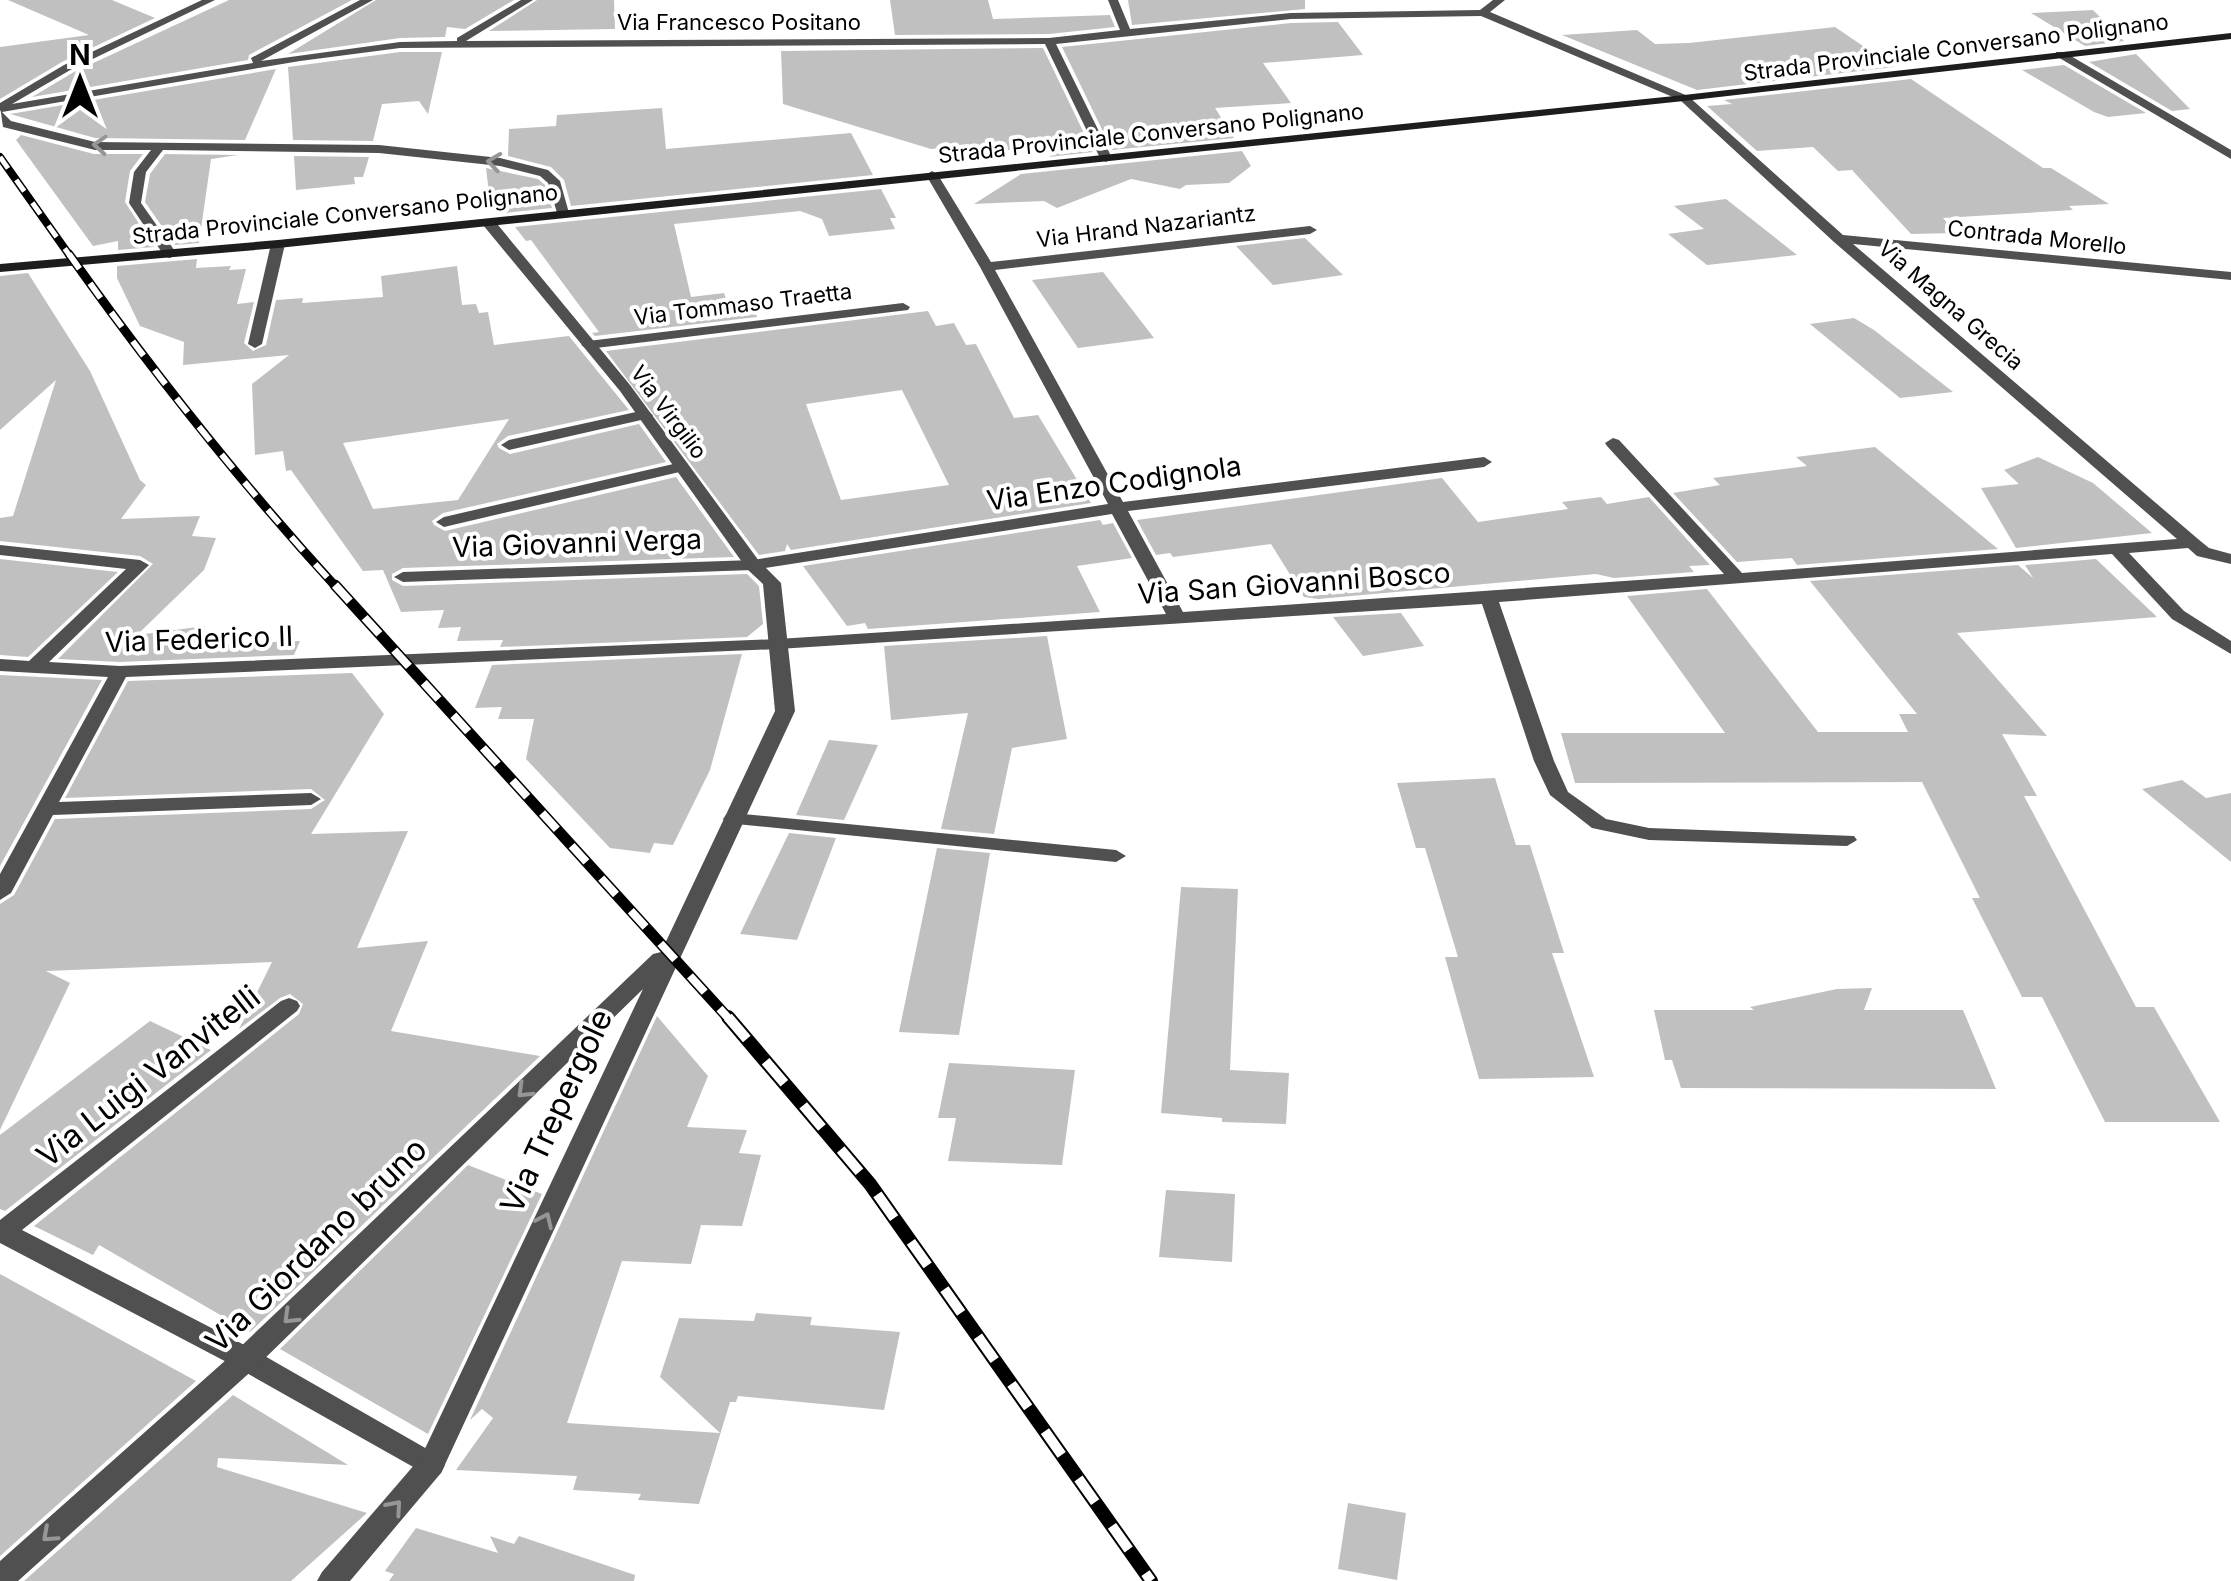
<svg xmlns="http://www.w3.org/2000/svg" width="2231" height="1581" font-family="Inter,sans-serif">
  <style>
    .building { fill: #c0c0c0; fill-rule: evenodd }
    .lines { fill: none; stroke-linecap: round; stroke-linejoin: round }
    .service { fill: #505050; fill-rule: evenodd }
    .minor { fill: #505050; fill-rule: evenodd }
    .tertiary { fill: #505050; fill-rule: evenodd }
    .secondary { fill: #1d1d1d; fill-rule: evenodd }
    .rail-far3-casing { stroke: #000; stroke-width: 8 }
    .rail-far2-casing { stroke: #000; stroke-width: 9 }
    .rail-far1-casing { stroke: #000; stroke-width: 11 }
    .rail-casing { stroke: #000; stroke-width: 14 }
    .rail-far3 { stroke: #fff; stroke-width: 5; stroke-dasharray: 14; stroke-linecap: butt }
    .rail-far2 { stroke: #fff; stroke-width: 6; stroke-dasharray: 18; stroke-linecap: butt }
    .rail-far1 { stroke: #fff; stroke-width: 8; stroke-dasharray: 22; stroke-linecap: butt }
    .rail { stroke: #fff; stroke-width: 10; stroke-dasharray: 29; stroke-linecap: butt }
    .oneway { stroke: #969696 }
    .labels { text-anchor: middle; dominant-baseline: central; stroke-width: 8; stroke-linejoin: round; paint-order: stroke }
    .far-street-label { font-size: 22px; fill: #000; stroke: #fff }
    .street-label { font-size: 28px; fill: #000; stroke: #fff }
    .near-street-label { font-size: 32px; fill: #000; stroke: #fff }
  </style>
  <rect width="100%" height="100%" fill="#fff"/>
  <g class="building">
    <polygon points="8,0 112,0 155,18 62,62 0,99 0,47 89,35"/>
    <polygon points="229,0 352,0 249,55 248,60 32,97 74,72"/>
    <polygon points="376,0 514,0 465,29 447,27 445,37 400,38 288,54"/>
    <polygon points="537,0 614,0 615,29 489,31"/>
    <polygon points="890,0 988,0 993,19 1110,15 1115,27 1049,34 895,35"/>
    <polygon points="1128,0 1305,0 1305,9 1132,25"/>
    <polygon points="2093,10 2124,41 2085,46 2031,13"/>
    <polygon points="1338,22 1363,55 1263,63 1291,103 1215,108 1234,138 1112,150 1062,47 1291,23"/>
    <polygon points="1835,27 1894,67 1697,90 1562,35 1637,30 1655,44 1689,43"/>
    <polygon points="1043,48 1093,152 1049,157 1067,145 954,155 950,147 931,149 783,104 781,51"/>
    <polygon points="400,52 442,52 428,114 419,101 382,104 373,141 293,140 288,67"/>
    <polygon points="2136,54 2139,57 2190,109 2172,111 2089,62"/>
    <polygon points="2064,65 2146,113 2108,117 2094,112 2022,70"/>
    <polygon points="276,69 245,140 95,138 10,114"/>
    <polygon points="1911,79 2043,168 2051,168 2109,204 2069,206 2073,210 1943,218 1957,233 1911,234 1852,170 1838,171 1813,147 1757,151 1707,106 1732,104 1724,100"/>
    <polygon points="662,108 666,149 851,133 873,175 571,206 564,180 551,167 508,156 509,129 556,126 557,115"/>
    <polygon points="21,135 94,154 143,154 130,171 125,202 154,247 118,250 118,241 93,246 16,140"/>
    <polygon points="1242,151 1251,166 1229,183 1186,185 1180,189 1131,179 1057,208 1044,201 974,204 1021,174"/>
    <polygon points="165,154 238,155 211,159 199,243 175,245 145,202 150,174"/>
    <polygon points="294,156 369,157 363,177 354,177 355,184 296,190"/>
    <polygon points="486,168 538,179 545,185 552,208 504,213 489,193"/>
    <polygon points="881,189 896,218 890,218 895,229 829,236 822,219 800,211 674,224 691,297 724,293 726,299 737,298 741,307 753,305 757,317 595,336 592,333 599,332 531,240 526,241 515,227"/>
    <polygon points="1726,199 1797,255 1707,265 1668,234 1704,229 1674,206"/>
    <polygon points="1305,238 1343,275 1273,285 1236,246"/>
    <path d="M197,259L196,268L231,266L229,270L246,269L237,304L254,302L244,343L253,351L266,345L276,300L303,298L302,303L383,297L381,276L457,266L462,305L476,304L479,313L488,312L494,345L569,336L629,410L508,436L497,444L499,448L510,454L639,424L666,462L443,513L432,521L434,525L445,531L676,477L734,557L403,568L392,574V580L403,586L747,574L759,586L763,624L747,637L500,647L503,640L457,641L461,627L438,628L444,610L401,612L383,570L363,571L291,470L286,471L283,451L255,455L252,384L289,355L183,365L184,342L140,326L117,278V266ZM509,419L458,500L373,509L343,443Z"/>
    <polygon points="1103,272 1154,338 1078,348 1032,280"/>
    <polygon points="28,273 90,371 140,480 146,485 121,519 200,516 192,536 216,538 204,570 137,635 205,626 196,645 300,641 294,655 120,662 58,659 153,564 140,556 0,541 0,518 13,516 56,380 0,430 0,276"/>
    <path d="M928,311L936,326L954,323L966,345L976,344L1014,418L1038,415L1091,503L791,550L787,544L785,551L759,555L606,351ZM902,390L949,485L841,500L806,404Z"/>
    <polygon points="1854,318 1874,330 1953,392 1900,398 1810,324"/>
    <polygon points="1875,447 1998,549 1797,565 1792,558 1737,562 1673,493 1720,485 1713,478 1807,466 1796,457"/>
    <polygon points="2038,457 2093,483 2152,533 2016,548 1981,488 2019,484 2004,470"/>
    <polygon points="1442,478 1478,522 1568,509 1562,502 1601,497 1607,504 1649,497 1710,565 1689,566 1694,572 1614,578 1596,574 1318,599 1304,597 1271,544 1173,557 1170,553 1156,555 1137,520"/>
    <polygon points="1100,520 1103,525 1113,523 1132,558 1077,566 1100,612 868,629 865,623 847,626 803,566"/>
    <polygon points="0,559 118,572 28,657 0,655"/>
    <polygon points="2096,559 2157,617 1957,633 2047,736 2002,734 2037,796 2024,796 2136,1007 2154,1007 2220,1122 2105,1122 2042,997 2022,997 1972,898 1980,898 1922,782 1575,783 1561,733 1725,733 1627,596 1707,589 1818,732 1908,732 1899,714 1917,714 1810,581 2018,565 2033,578 2025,565"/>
    <polygon points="1401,613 1424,646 1363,656 1333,617"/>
    <polygon points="1047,636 1067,739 1012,748 994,834 941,829 968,713 891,720 884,646"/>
    <polygon points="742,654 710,770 673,845 654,843 650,853 610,848 526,759 534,719 498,719 502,707 475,708 492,665"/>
    <polygon points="352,673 384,714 311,834 408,831 357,948 428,941 391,1031 540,1056 250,1332 99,1245 93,1255 34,1226 299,1014 303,1004 290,994 280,998 239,1029 272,962 46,971 70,983 0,1130 0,904 14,895 55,819 311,809 325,800 311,789 65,798 128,681"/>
    <polygon points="0,675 102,680 0,866"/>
    <polygon points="829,740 878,745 844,820 796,815"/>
    <polygon points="1495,778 1516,845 1530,845 1564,953 1552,953 1594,1077 1479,1079 1445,957 1458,957 1425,848 1416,848 1397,783"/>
    <polygon points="2182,780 2206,798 2231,793 2231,862 2142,789"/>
    <polygon points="789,833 836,838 797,940 740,934"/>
    <polygon points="937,848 990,853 959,1035 899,1032"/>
    <polygon points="1181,887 1238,889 1230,1070 1289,1073 1286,1124 1222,1122 1222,1118 1161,1113"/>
    <polygon points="1872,988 1864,1010 1963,1010 1996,1089 1681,1088 1672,1060 1665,1060 1654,1010 1754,1010 1750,1007 1837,989"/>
    <polygon points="657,1016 708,1076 687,1127 747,1130 739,1153 761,1155 742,1226 701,1225 691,1264 622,1261 567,1423 720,1433 660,1377 679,1318 754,1321 756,1313 812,1317 810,1325 900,1332 884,1410 738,1396 736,1402 730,1402 699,1504 638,1500 641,1494 573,1490 577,1476 456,1470 493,1418 482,1409 470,1420"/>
    <polygon points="150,1021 211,1050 5,1211 0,1209 0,1135"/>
    <polygon points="949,1063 1075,1070 1062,1165 948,1161 956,1118 938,1118"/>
    <polygon points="468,1165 542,1194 428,1434 280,1349"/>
    <polygon points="1166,1190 1235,1194 1232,1262 1159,1257"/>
    <polygon points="0,1274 196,1381 0,1556"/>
    <polygon points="233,1395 348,1465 218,1458 217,1467 367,1513 291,1581 24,1581"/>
    <polygon points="1348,1503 1406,1513 1397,1580 1338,1569"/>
    <polygon points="416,1528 498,1553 490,1536 514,1544 519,1536 635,1575 634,1581 389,1581 394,1574 385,1571"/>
  </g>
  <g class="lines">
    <polygon class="service" points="645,410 653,415 650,418 509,450 501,445 509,440"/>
    <g class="minor">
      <polygon points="360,0 373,0 261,61 400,42 457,41 457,38 521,0 533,0 466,41 1049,38 1120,30 1108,0 1118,0 1130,29 1291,13 1480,10 1493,0 1505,0 1490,12 1688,96 1843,235 2231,272 2231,280 1853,244 2198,539 2209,548 2231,554 2231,564 2197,556 2188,548 2129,553 2184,611 2231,641 2231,654 2172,619 2112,554 1499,602 1554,761 1568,792 1606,819 1649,828 1854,836 1857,840 1847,846 1649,840 1592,828 1550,795 1534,761 1482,604 778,649 126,677 59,802 311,793 321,799 311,805 53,815 11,893 0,900 0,874 108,677 0,671 0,659 29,661 126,569 0,555 0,545 140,560 149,565 49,662 120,666 778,639 1166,614 1112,514 753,570 403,582 394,577 403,572 753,560 1108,504 980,267 926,175 932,171 938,175 991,262 1310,226 1317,230 1310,234 995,270 1123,502 1484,457 1492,462 1484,467 1128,511 1183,612 1724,574 1607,446 1605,443 1613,438 1619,440 1742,573 2177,539 1834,242 1680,100 1481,16 1291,19 1056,44 1112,158 1106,162 1100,158 1045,44 400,48 300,61 2,112 11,121 95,142 379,145 500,158 548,170 560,181 569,213 558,216 548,183 540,176 500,166 379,153 163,150 146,172 141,203 177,254 170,258 165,257 129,203 134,172 151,150 95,150 3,127 0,106 253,63 251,58"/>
      <polygon points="2056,52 2064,52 2231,150 2231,159 2056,56"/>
      <polygon points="278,240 285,244 262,344 255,348 248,344 271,244"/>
      <polygon points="903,303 910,307 908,310 588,349 581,345 588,341"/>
      <polygon points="682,462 688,464 688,470 444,527 436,522 444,517"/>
      <polygon points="733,813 1116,850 1126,856 1116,862 726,823 723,819 726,815"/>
      <polygon points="289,998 297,1001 300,1006 297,1011 22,1230 256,1351 441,1457 445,1465 441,1473 431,1477 236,1367 0,1243 0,1220 281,1001"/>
    </g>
    <g class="tertiary">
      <polygon points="202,0 215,0 72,69 0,111 0,103 64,65"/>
      <polygon points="483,219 493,219 630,385 759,561 781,583 795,711 441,1473 350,1581 317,1581 322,1572 421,1457 643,989 256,1367 18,1581 0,1581 0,1561 236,1351 653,954 661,952 775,711 763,584 747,569 620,391 483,225"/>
    </g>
    <polygon class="secondary" points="2231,33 2231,39 1684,101 278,248 0,272 0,264 278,240 1684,95"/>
    <defs>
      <polyline id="rail-far3" points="0,157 70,256"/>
      <path id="rail-far2" d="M69,254C152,371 240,482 337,588"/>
      <polyline id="rail-far1" points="335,585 730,1020"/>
      <polyline id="rail" points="728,1017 870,1184 1151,1581"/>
    </defs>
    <use href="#rail-far3" class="rail-far3-casing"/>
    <use href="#rail-far2" class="rail-far2-casing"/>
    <use href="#rail-far1" class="rail-far1-casing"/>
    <use href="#rail" class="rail-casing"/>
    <use href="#rail-far3" class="rail-far3"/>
    <use href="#rail-far2" class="rail-far2"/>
    <use href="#rail-far1" class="rail-far1"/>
    <use href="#rail" class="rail"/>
  </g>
  <defs><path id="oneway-chevron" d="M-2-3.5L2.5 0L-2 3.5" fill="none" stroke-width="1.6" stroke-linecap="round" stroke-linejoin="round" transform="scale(2.5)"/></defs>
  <g class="oneway">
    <use href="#oneway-chevron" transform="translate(100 145) rotate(-176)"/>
    <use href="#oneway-chevron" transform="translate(494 162) rotate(-172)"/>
    <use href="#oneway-chevron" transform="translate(524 1091) rotate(136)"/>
    <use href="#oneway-chevron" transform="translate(545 1220) rotate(-65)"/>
    <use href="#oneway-chevron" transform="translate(290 1317) rotate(136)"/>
    <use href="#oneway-chevron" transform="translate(395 1507) rotate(-49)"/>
    <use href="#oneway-chevron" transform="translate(49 1535) rotate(138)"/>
  </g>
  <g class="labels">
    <g class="far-street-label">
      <text x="739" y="22">Via Francesco Positano</text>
      <text transform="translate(1956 47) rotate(-7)">Strada Provinciale Conversano Polignano</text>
      <text transform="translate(1151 133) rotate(-6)">Strada Provinciale Conversano Polignano</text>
      <text transform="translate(345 214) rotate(-6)">Strada Provinciale Conversano Polignano</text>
      <text transform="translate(1146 226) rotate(-7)">Via Hrand Nazariantz</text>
      <text transform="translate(2037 237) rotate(6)">Contrada Morello</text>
      <text transform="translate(743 304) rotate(-7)">Via Tommaso Traetta</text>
      <text transform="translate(1951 305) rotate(41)">Via Magna Grecia</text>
      <text transform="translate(669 412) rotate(53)">Via Virgilio</text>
    </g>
    <g class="street-label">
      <text transform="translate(1114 483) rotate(-8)">Via Enzo Codignola</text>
      <text transform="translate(577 543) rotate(-2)">Via Giovanni Verga</text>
      <text transform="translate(1294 583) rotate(-4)">Via San Giovanni Bosco</text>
      <text transform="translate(199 639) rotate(-2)">Via Federico II</text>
    </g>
    <g class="near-street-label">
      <text transform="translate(148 1076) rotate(-38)">Via Luigi Vanvitelli</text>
      <text transform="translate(556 1111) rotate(-65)">Via Trepergole</text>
      <text transform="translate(316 1245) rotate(-44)">Via Giordano bruno</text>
    </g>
  </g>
  <g transform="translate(80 80)" stroke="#ffffff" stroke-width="8" paint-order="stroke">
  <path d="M0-8L18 38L0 25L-18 38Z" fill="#000000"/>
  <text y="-15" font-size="28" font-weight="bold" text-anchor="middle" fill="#000000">N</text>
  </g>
</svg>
